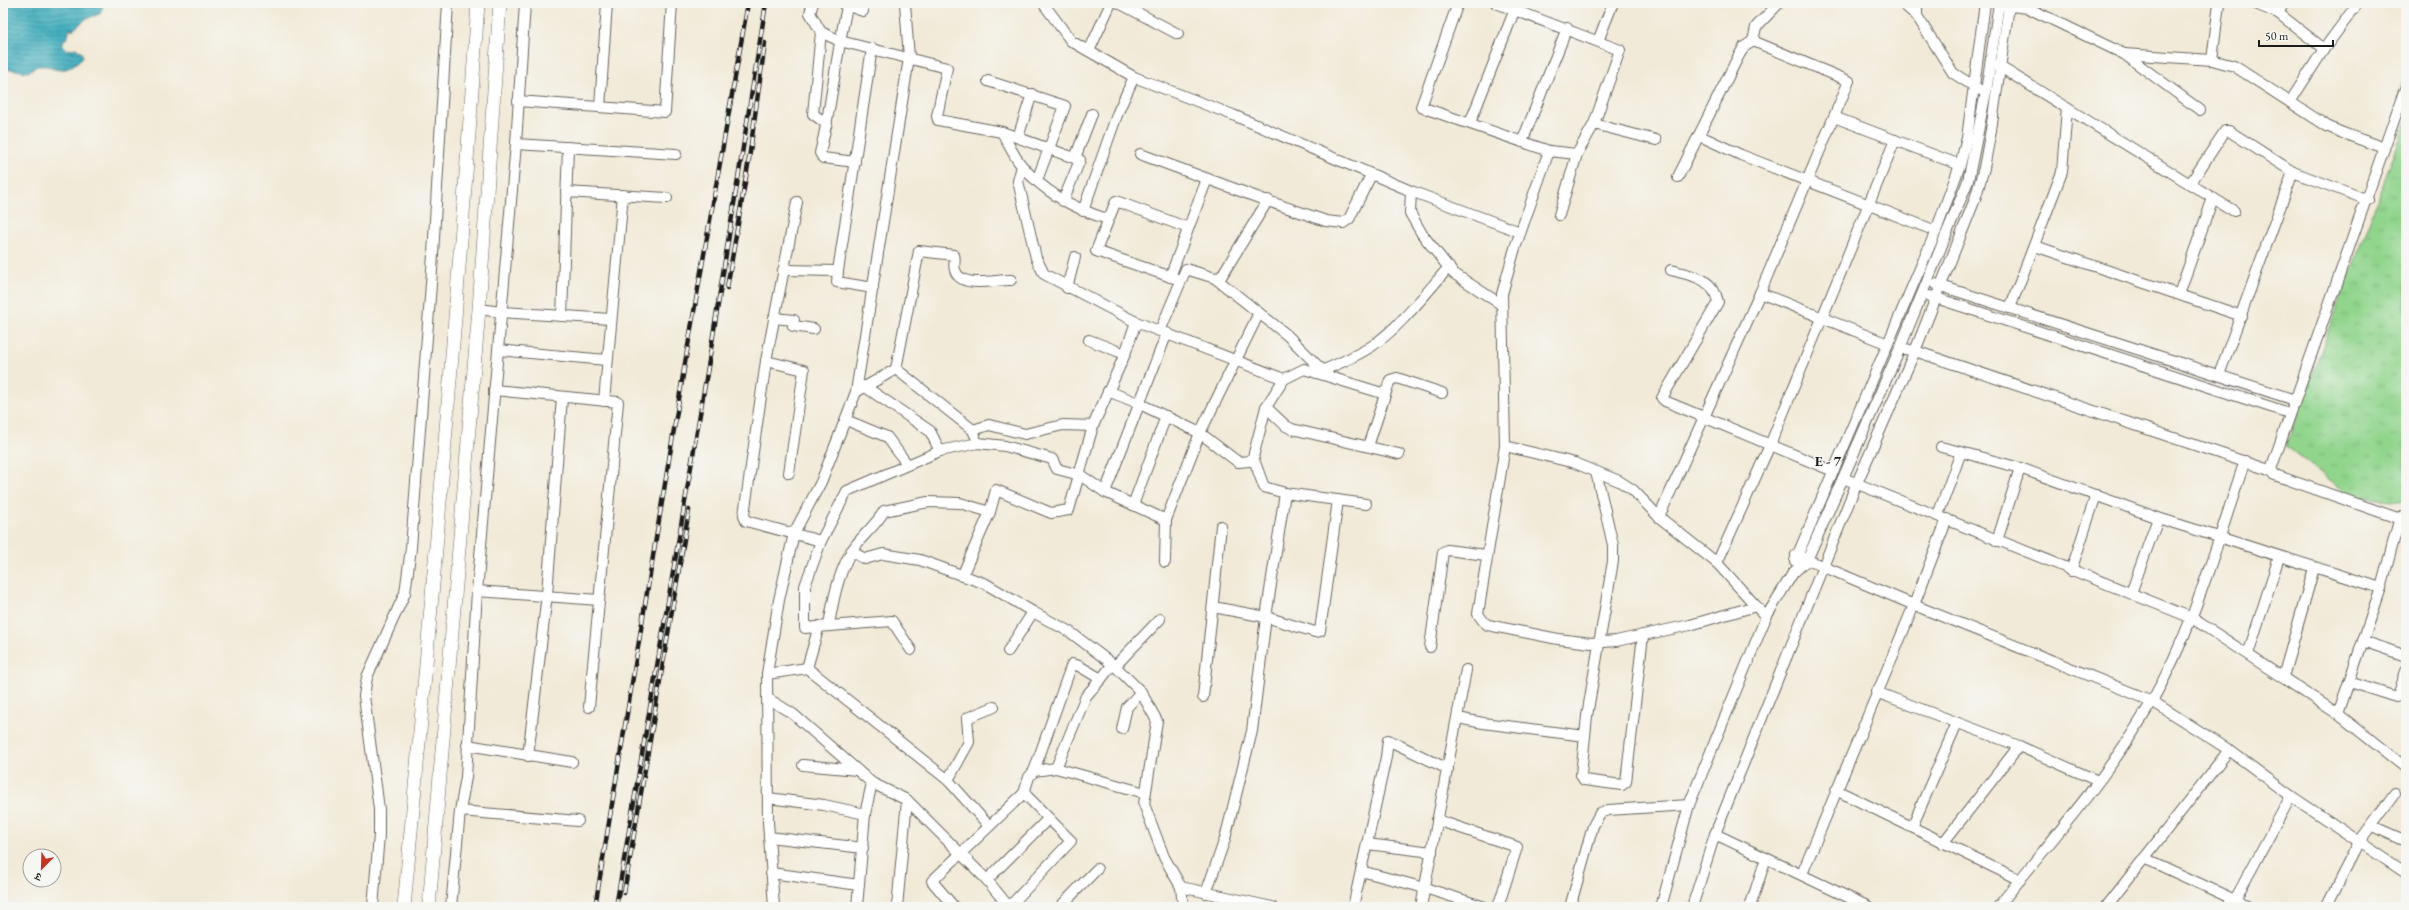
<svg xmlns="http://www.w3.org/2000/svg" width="2409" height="910" font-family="'EB Garamond','Noto Serif Devanagari',serif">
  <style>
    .grass { fill: url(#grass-tufts); stroke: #567854 }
    .water { fill: url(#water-rules); stroke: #2e656d }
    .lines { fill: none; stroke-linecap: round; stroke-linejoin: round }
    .minor-casing { stroke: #67645e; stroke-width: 12 }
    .major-casing { stroke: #67645e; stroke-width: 14 }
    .minor { stroke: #fff; stroke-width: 10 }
    .major { stroke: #fff; stroke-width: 13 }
    .rail-casing { stroke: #1c1c1c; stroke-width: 4.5 }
    .rail { stroke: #f6f6f2; stroke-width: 3; stroke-dasharray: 9; stroke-linecap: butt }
    .labels { text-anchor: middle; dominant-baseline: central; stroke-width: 3; stroke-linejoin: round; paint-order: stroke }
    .neighbourhood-label { font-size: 14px; font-weight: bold; fill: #1c1c1c; stroke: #f6f6f2 }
  </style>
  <defs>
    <pattern id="grass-tufts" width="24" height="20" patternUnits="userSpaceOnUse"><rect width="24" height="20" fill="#91d58d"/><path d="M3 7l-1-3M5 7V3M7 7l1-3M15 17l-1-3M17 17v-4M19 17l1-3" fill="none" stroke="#7cb679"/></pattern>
    <pattern id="water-rules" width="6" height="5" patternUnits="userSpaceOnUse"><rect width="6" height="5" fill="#40aebe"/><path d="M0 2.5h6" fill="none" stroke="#358d9a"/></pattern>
  </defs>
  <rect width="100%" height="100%" fill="#f6f6f2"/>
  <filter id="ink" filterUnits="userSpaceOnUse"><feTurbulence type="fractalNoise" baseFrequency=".025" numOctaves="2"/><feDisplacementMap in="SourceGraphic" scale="8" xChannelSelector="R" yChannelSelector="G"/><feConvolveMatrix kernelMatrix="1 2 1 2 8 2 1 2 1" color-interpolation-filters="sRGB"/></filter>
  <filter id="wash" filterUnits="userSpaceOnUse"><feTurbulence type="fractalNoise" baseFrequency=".012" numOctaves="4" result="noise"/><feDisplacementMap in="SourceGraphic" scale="16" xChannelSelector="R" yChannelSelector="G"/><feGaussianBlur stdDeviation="0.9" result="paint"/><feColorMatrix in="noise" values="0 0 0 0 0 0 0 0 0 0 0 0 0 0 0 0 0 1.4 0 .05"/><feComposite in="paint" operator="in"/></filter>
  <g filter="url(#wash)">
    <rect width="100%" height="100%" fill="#f2ead8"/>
    <polygon class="grass" points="2406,122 2406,501 2352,497 2286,446"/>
    <path class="water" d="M3,3H104L100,14L87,18L74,29L69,30L68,37L63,41V45L67,50L76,48L82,53L83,57C70,69 62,74 47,66H37L28,72L8,69L3,71Z"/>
  </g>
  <g filter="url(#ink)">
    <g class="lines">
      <defs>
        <g id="minor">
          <polyline points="813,3 810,13 821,32 840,41 947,68 937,116 938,120 1002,132 1080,160 1063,201"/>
          <polyline points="1043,3 1071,41 1134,77 1233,115 1411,191 1520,232"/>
          <polyline points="1119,3 1178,34"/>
          <polyline points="1458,3 1421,107 1549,151"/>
          <polyline points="1496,3 1620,50 1594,124 1577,154 1549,151 1515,248 1502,294 1505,446 1478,614 1484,622 1488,625 1558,639 1591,643 1616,641 1690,625 1756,606"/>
          <polyline points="1902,3 1917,16 1953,73 1980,90"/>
          <polyline points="1917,3 1917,16"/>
          <polyline points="2253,3 2278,13 2324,49"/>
          <polyline points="843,4 863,11"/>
          <polyline points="2003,5 2028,8 2124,54 2200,110"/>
          <path d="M847,7C836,55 832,105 820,153L823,158L855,162"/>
          <polyline points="2278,13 2284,3"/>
          <polyline points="821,32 813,114 827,124"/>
          <polyline points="1598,41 1613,3"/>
          <polyline points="1753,41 1756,27 1779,3"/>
          <polyline points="1089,51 1111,3"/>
          <polyline points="2124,54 2212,60 2234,66 2327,126 2340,132 2384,148"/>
          <polyline points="2212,60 2219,3"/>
          <polyline points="1997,65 2190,184 2225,131 2229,131 2293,172 2368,200"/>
          <polyline points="988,81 1065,106 1037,180"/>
          <polyline points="2406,86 2271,469 2275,475 2406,521"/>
          <polyline points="518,101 665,112 672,3"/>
          <polyline points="2290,102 2324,49 2358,3"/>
          <polyline points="600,107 607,3"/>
          <polyline points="1834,117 1960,165"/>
          <polyline points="1470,123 1515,9"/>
          <polyline points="1594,124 1656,140"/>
          <path d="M1002,132C1008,143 1014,157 1022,166C1045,193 1075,209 1107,219"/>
          <polyline points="1700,136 1741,155 1936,231"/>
          <polyline points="1018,137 1032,94"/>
          <polyline points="1522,142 1567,28"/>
          <polyline points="516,144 676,154"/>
          <polyline points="1140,154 1262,199 1326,221 1343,223 1349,219 1371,175"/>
          <polyline points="1075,158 1092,114"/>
          <polyline points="1022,166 1018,181 1036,258 1044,274 1136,322 1284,379 1304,369 1385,394"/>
          <polyline points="2190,184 2234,211"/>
          <polyline points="1411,191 1410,213 1422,234 1453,273 1502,305"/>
          <polyline points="566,192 667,198"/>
          <polyline points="797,202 766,361 744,515 746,521 821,541"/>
          <polyline points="1083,211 1118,112 1134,77"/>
          <polyline points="1559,215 1577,154"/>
          <polyline points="2035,246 2242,316"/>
          <polyline points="783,270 838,271 837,282 873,288"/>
          <path d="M1671,270C1692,276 1713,277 1718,302L1662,398L1665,401L1833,471"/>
          <polyline points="838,271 872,48"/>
          <polyline points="1170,277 1207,179"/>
          <polyline points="1215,278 1259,313"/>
          <polyline points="1180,280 1096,251 1116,201 1188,228"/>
          <polyline points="1935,284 2295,400"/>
          <polyline points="1067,288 1075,257"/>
          <polyline points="1760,293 1888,344"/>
          <polyline points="2179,294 2213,198"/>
          <polyline points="1930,296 2289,413"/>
          <polyline points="2010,308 2062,172 2067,108"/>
          <polyline points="479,309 501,312 611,319"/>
          <polyline points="562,316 568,147"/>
          <polyline points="774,318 794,320 793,326 814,329"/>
          <polyline points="1160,331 1186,269 1215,278 1221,277 1268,200"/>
          <polyline points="1089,340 1125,354"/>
          <polyline points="1900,348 1915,351 2272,471"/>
          <polyline points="498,350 606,360"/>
          <polyline points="766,361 804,370 789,473"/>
          <polyline points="896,369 973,430 975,435"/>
          <path d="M1317,373C1336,365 1355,357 1372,346C1400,327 1426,293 1449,267"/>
          <polyline points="2219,375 2293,172"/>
          <polyline points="864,386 930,431 940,451"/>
          <polyline points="494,390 618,402 589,707"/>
          <polyline points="1108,391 1138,403 1200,433 1238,462 1250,461 1253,457 1266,407 1284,379"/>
          <path d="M856,392L896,369L919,251L954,255C956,260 953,265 955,270C961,290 997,279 1011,280"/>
          <polyline points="604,401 623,195"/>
          <polyline points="1266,407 1286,426 1292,429 1399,454"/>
          <polyline points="846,420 887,437 907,464"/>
          <polyline points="973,430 989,425 1025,434 1063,425 1093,426"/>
          <polyline points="1368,446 1390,380 1397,378 1442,393"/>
          <polyline points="1505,446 1575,463 1619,481 1633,490 1659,517 1717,563 1766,617"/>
          <polyline points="1941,447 1961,452"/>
          <polyline points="1596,472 1613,545 1613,561 1587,716 1581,775 1584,780 1622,785 1626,782 1643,635"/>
          <polyline points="1843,478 2192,618 2338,714 2406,768"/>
          <polyline points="1105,492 1167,333"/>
          <polyline points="1285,493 1366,504"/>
          <polyline points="1133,505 1166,416"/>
          <polyline points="1938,515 1961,452 2020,468 2158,518 2381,588"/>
          <polyline points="1659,517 1760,293 1849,81 1753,41 1744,47 1738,57 1678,177"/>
          <polyline points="1997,541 2020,468"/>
          <polyline points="851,551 865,559 883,554 920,560 986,584 1033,612 1070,632 1115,666 1141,692 1157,721 1144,804 1164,857 1181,887 1272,907"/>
          <polyline points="1796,555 1914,605 2152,701 2229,750 2291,796 2406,873"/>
          <polyline points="1795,561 1936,231 1960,165 1967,138 1985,3"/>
          <polyline points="1165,562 1166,520 1200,433 1259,313 1287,335 1323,371"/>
          <polyline points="1717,563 1770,445 1895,140"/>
          <polyline points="2071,571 2096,495"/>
          <polyline points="962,576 990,512 996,490 1051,513 1069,510 1093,426 1125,354 1136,322"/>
          <polyline points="477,591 599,600"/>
          <polyline points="2131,593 2158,518"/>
          <polyline points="1213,607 1266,617 1285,493 1264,487 1253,457"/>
          <path d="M829,625C833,601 838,574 851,552C860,537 875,527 884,511L928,502L960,503L990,512"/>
          <polyline points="2363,641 2406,656"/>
          <polyline points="1430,647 1443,552 1447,550 1486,555"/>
          <polyline points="911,650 892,621 805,628 805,586 821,541 847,491 940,451 978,443 1005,446 1052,459 1057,469 1080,475 1105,492 1166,520"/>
          <polyline points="1008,651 1033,612"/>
          <polyline points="2248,654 2279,557"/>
          <polyline points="1115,666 1160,619"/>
          <polyline points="807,668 819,626"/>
          <polyline points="767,674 807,668 948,780 989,826"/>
          <polyline points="2283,677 2314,568"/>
          <polyline points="1101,679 1113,664"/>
          <polyline points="2349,682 2396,697 2398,696 2406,671"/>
          <polyline points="1876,692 2019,746 2098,781"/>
          <polyline points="1203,697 1221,526"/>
          <polyline points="767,698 793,714 872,783 907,800 987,880 1009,907"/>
          <polyline points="2338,714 2381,588 2400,517"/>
          <polyline points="1458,718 1483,723 1585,736"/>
          <polyline points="1122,729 1127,707 1141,692"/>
          <polyline points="467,745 572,762"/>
          <polyline points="528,756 547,594 562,397"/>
          <polyline points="803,765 857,770"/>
          <polyline points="1034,771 1072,664 1079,666 1101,679 1086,696 1056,768"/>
          <polyline points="948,780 969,742 967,718 994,707"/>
          <polyline points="1836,790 2020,880"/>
          <polyline points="768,798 824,805 865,814"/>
          <polyline points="460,811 578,821"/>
          <polyline points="1437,820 1517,847 1498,907"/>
          <polyline points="2372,826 2406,841"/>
          <polyline points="1912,827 1957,723"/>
          <polyline points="1715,834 1869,907"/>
          <polyline points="769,837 863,848"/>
          <polyline points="1943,843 2019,746"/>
          <polyline points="1367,844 1432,852"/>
          <polyline points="2144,858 2250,907"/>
          <polyline points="1361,871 1425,888 1485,907"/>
          <polyline points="771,873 859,885"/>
          <polyline points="1802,874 1914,605 1947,519"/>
          <polyline points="987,880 1048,819"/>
          <polyline points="1181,887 1183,907"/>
          <polyline points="1206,893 1225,839 1252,731 1266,617 1315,632 1320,631 1338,500"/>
          <polyline points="373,907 379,835 379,809 364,696 367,677 405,593 411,548 432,271 448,3"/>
          <polyline points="451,907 460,811 466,777 477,591 516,144 525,3"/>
          <polyline points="774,907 768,822 767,674 779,600 794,533 821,482 856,392 909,58 905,3"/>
          <polyline points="857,907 865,814 872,783"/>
          <polyline points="897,907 907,800"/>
          <polyline points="954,907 932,881 1024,793 1029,777 1034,771 1056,768 1145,793"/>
          <polyline points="1009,907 1071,841 1024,793"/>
          <polyline points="1060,907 1097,869"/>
          <polyline points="1353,907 1386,757 1388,740 1448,769"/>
          <polyline points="1421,907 1466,670"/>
          <polyline points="1570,907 1593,826 1600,813 1608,810 1689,805"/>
          <polyline points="1661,907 1689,805 1766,617 1793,573 1807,560 1900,348 1968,181 1986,92 1999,3"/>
          <polyline points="1692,907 1715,834 1856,485 1915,351 1975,199 1984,168 1991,130 2009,6"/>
          <polyline points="1750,907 1766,858"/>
          <path d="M1998,907C2051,840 2110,775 2152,701C2195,626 2217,542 2245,461"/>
          <polyline points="2106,907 2229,750"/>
          <polyline points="2231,907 2291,796"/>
          <polyline points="2326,907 2359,842 2395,793"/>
        </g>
        <g id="major">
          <path d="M404,907C432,606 458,305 478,3"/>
          <polyline points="429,907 479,309 500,3"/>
        </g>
      </defs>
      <use href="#minor" class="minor-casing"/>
      <use href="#major" class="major-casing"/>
      <use href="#minor" class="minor"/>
      <use href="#major" class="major"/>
      <defs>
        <g id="rail">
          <polyline points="727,288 749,159 765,43"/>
          <polyline points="624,893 689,510"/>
          <polyline points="595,907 685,363 748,3"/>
          <polyline points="616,907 709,361 766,3"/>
        </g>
      </defs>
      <use href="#rail" class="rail-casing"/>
      <use href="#rail" class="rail"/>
    </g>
  </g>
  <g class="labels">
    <g class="neighbourhood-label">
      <text x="1828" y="461">E - 7</text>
    </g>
  </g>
  <rect width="2409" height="910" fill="none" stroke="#f6f6f2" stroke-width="16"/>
  <g transform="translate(42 868) rotate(203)"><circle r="19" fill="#f6f6f2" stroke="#9f9f9c"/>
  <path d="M0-3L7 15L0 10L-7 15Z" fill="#c8321e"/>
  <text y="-6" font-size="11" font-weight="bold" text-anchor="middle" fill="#1c1c1c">उ</text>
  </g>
  <path d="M2259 40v6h74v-6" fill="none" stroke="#1c1c1c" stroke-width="2"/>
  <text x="2265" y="40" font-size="12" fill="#1c1c1c" stroke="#f6f6f2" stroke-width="3" paint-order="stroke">50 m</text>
</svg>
